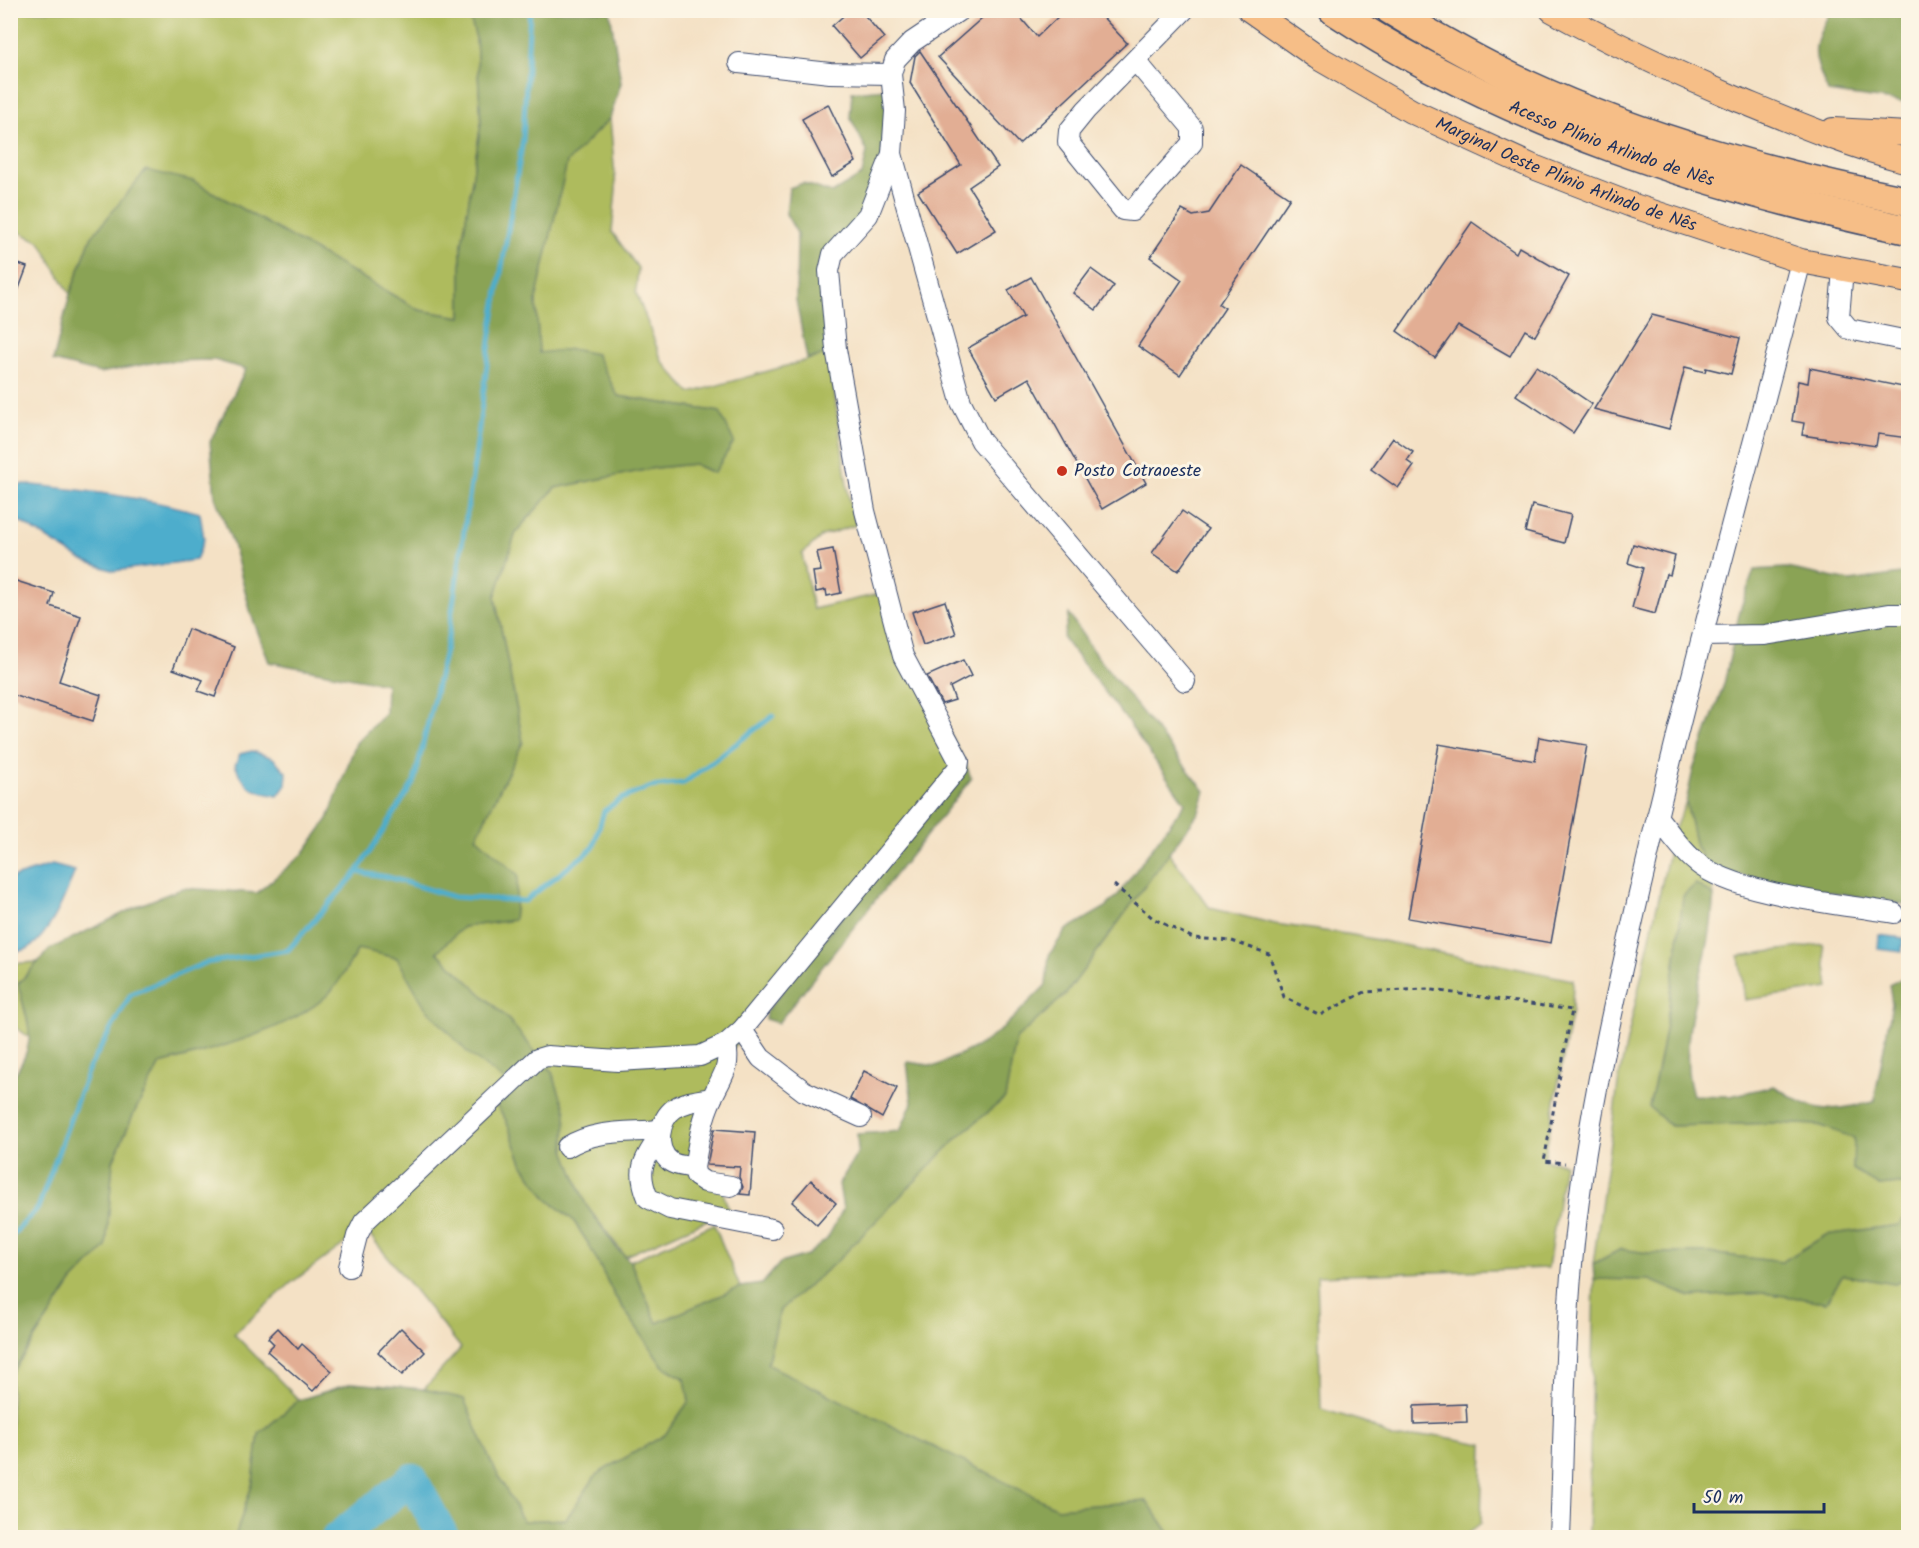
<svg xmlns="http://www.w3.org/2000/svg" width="1919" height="1548" font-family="Kalam,sans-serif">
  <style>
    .green { fill: #aebb5d; stroke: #64755e; stroke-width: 1.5 }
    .forest { fill: #8aa354; stroke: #526959; stroke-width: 1.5 }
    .water { fill: #4eadcc; stroke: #346e95; stroke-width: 1.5 }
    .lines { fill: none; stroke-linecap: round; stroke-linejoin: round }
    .stream { stroke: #4eadcc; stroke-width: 5 }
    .river { stroke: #4eadcc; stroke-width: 32 }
    .building { fill: #e2ae94 }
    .minor-casing { stroke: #3c4a6d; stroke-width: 22 }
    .major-casing { stroke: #3c4a6d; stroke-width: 26 }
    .highway-casing { stroke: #3c4a6d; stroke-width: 31 }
    .path { stroke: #3c4a6d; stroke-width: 3; stroke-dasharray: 4.5 4.5; stroke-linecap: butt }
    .minor { stroke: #fff; stroke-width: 20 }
    .major { stroke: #f6be87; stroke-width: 24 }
    .highway { stroke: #f6be87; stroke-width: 28 }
    .poi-dot { fill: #c8321e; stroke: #fcf5e5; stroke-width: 2 }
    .labels { text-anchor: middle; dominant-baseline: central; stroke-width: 6; stroke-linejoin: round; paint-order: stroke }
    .street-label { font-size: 18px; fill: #1b2f5e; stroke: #fcf5e5 }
    .poi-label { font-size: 18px; fill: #1b2f5e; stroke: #fcf5e5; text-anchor: start }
  </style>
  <rect width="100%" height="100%" fill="#fcf5e5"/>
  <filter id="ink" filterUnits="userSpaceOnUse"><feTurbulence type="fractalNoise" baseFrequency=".0167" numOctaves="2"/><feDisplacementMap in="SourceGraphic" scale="12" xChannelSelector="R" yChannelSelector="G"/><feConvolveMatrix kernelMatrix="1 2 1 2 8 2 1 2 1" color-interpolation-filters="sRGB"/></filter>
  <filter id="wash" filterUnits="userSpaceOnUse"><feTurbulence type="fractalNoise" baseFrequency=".008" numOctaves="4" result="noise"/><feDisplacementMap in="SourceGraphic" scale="24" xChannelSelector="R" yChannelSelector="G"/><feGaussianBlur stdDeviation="1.35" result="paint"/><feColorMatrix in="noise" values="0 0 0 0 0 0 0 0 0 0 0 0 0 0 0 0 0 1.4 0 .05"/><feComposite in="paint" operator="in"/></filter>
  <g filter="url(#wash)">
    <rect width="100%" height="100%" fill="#f4e1c5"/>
    <g class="green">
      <polygon points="10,11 468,11 476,38 481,123 461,250 461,317 419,310 193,181 91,238 70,294 40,242 11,228"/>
      <polygon points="610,118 616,189 612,232 638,268 636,292 662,361 690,393 829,354 849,499 856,525 822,536 802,554 813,609 878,594 966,764 730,1052 690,1166 722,1189 730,1215 719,1215 625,1256 586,1205 565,1150 541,1062 508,1019 437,952 463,927 514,919 518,875 476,838 523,742 495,597 516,532 555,488 655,468 694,464 713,473 720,412 618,396 571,349 539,354 536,300 567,162"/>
      <path d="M1686,802L1696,847L1709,868L1714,896L1696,884L1683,896C1676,966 1666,1038 1649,1107L1671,1126L1774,1123L1819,1125L1855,1138L1853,1169L1879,1186L1908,1183V1213L1899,1225L1826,1235L1782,1262L1708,1253H1647L1621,1249L1593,1264L1619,1077L1673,833Z"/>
      <polygon points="1169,853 1210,908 1275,924 1353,935 1573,980 1572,1010 1544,1160 1564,1163 1548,1268 1317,1276 1321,1409 1364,1422 1394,1439 1434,1435 1483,1444 1481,1523 1463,1537 1172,1537 1147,1501 1057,1508 767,1365 780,1310 837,1261 959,1136 1005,1098 1016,1039 1066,994"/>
      <polygon points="1823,944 1829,988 1745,1000 1739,956"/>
      <polygon points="358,949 397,957 426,1007 513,1087 497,1105 506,1120 523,1165 547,1199 573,1220 588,1243 615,1296 663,1366 685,1379 689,1401 665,1435 597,1474 566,1519 523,1521 491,1462 464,1400 424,1389 461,1348 365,1229 291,1283 234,1334 299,1400 259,1434 253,1482 235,1537 11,1538 11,1374 72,1282 106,1247 113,1161 134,1113 160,1064 201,1053 332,990"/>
      <polygon points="38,962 18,984 32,1039 11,1024 10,964"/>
      <polygon points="714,1224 740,1287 657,1323 630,1261"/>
      <polygon points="1843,1275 1895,1284 1908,1277 1908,1537 1588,1538 1594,1279 1650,1280 1690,1297 1765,1293 1826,1302"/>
    </g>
    <g class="forest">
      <path d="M1831,10L1908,11V103L1828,92C1811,52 1811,49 1831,10Z"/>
      <path d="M468,11H610L621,83L610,118L567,162L536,300L539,353L571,349L596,354L618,396L720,412L734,442L714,473L694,464L655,468L555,488L516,532L495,597L523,742L476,837L518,875L514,920L463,927L437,952L508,1019L552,1072L566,1111L565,1150L586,1205L618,1250L630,1261L657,1323L740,1287L762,1284L780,1263L807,1255L827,1239L843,1209L839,1184L858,1152L857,1134L900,1131L912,1103L907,1062L936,1066L980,1045L1002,1029L1046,985L1049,955L1066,930L1106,907L1118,895L1185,803L1125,718L1063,638L1069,614L1093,651L1205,791L1199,812L1066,994L1016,1039L1005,1098L959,1136L837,1261L780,1310L767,1364L1057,1508L1147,1501L1172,1537H235L253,1482L259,1434L299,1400L352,1383L424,1389L464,1399L491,1462L523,1521L566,1519L597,1474L665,1435L689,1401L685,1379L663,1366L615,1296L588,1243L573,1220L547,1199L523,1165L506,1120L496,1105L513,1087L469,1054L425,1007L397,958L358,949C350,962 343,977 333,989C302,1027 208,1051 160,1064L134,1113L113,1161L106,1247L72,1282L11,1374V1080C39,1041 29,1028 18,984L50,949L140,905L183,888L257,893L303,854L328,819L356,743L385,713L386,684L269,662L251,614L233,544L215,497L210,442L246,369L214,360L162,361L100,373L53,361L70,294L91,238L146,170L193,181L419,310L461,317V250L481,123L476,38Z"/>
      <polygon points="885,89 889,110 884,152 866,210 826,257 829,354 807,359 796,300 797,233 786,214 789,188 803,183 832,193 862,175 867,151 850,117 852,92"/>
      <polygon points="1786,568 1850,581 1908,573 1908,905 1755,879 1709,868 1696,847 1686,802 1693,770 1724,684 1740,610 1754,570"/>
      <polygon points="966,764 971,779 778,1023 765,1019 766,1012"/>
      <path d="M1696,884L1714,896C1712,913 1711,931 1707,948C1697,992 1678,1051 1693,1095L1730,1096L1774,1086C1817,1114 1825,1112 1874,1102L1892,1004L1889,985L1908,975V1183L1879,1186L1853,1169L1854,1138L1819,1125L1774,1123L1671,1126L1649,1107C1666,1038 1676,966 1683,896Z"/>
      <polygon points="1908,1213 1908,1277 1895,1284 1843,1275 1826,1302 1765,1293 1690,1297 1650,1280 1594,1279 1593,1264 1621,1249 1647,1253 1708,1253 1782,1262 1826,1235 1899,1225"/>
    </g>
    <g class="water">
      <path d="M24,484C83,490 143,497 200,513L204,539L196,560L114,571L82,560L11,516V487Z"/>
      <path d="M252,751L273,758L287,773L286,785L278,796C253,791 246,790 235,765L240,754Z"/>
      <path d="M52,865L75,871C65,896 52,932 29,948C24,951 16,951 11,952V881L14,877Z"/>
      <polygon points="1879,935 1903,938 1902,952 1878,949"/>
    </g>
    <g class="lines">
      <g class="stream">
        <polyline points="357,872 388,877 454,897 525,901 593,848 604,811 621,799 651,787 684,783 773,716"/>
        <polyline points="10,1238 38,1208 88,1070 131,994 205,963 288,950 357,872 414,782 448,638 476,451 491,333 523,139 530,10"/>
      </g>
      <polyline class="river" points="337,1538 412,1479 444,1538"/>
    </g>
    <g id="blocks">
      <g class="building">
        <polygon points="850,10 860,10 884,38 860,58 832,26"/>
        <polygon points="991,10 1014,10 1037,37 1065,10 1096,10 1127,43 1019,144 938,57"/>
        <polygon points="920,51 998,167 969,187 996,230 957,254 918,192 961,165 910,83 915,56"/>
        <polygon points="828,104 856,162 832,177 802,119"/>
        <polygon points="1241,165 1290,198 1219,304 1225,308 1180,375 1138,346 1182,280 1150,257 1182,210 1193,216 1209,213"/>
        <polygon points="1472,222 1516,253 1519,247 1569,276 1535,336 1525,330 1510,356 1458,326 1435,358 1397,331"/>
        <polygon points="10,261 27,267 12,307 10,306"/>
        <polygon points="1091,269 1114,286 1096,310 1073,293"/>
        <polygon points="1031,277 1146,483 1102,509 1029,378 996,397 968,348 1023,317 1008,290"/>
        <polygon points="1652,315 1740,338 1731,374 1706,368 1705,372 1685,367 1669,429 1594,409"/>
        <polygon points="1536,366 1592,404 1573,433 1516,395"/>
        <polygon points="1810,368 1908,388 1908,438 1878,434 1876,446 1802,435 1804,423 1792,421 1798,381 1808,383"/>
        <polygon points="1393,438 1413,452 1407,461 1414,466 1398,488 1371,469"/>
        <polygon points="1532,505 1571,515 1564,543 1525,532"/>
        <polygon points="1182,511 1208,529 1178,571 1152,553"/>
        <polygon points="1633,544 1675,556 1670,575 1666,574 1655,614 1632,608 1643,568 1628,563"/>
        <polygon points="833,549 841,593 827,596 826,590 816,592 813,572 821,571 817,552"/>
        <polygon points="10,579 54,593 50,606 81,616 59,681 101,695 93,721 10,694"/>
        <polygon points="945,601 956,634 923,645 912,612"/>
        <polygon points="188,629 234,647 215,697 198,691 203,680 173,669"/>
        <polygon points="963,660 971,676 950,687 955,700 942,704 927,676"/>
        <polygon points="1539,737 1587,745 1551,943 1408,918 1439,744 1535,761"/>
        <polygon points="864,1071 897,1088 882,1118 850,1099"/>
        <polygon points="714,1129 755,1132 750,1195 740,1194 743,1187 739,1177 740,1167 707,1165"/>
        <polygon points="811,1180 836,1203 817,1225 792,1202"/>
        <polygon points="278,1328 298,1349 302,1344 332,1371 313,1391 267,1351 274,1344 268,1338"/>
        <polygon points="401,1328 425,1352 402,1375 378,1352"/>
        <polygon points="1466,1404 1467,1422 1414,1424 1414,1406"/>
      </g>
    </g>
  </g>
  <g filter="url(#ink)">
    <use href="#blocks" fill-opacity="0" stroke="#3c4a6d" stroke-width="1.5"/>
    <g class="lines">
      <defs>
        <g id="minor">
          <polyline points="1135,60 1192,128 1192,143 1132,211 1123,210 1068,142 1069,131 1086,110 1184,10"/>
          <polyline points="739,63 830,73 891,74"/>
          <polyline points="892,154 961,402 981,441 1185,681"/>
          <polyline points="1843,269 1839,317 1849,329 1908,341"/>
          <polyline points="1703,636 1765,635 1889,614 1908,614"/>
          <path d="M1657,817C1669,831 1681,850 1696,862C1735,895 1842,904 1894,913"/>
          <polyline points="742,1030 761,1058 804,1091 861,1117"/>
          <path d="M726,1044C731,1070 722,1075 712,1098C702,1118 698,1145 694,1168L696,1176L705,1182L731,1186"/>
          <path d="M659,1138C642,1161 637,1172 648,1198L670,1209L772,1229"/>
          <path d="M567,1147C597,1129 627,1133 660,1130"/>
          <path d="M694,1168C687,1166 677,1166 671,1162C653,1149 659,1119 675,1108C686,1101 699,1100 712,1098"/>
          <polyline points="349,1267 357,1236 364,1222 537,1059 547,1056 618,1061 700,1056 726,1044 742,1030 958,768 959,761 903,656 865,511 836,349 829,271 833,254 868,215 892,154 895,111 891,74 895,60 912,42 960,10"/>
          <path d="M1560,1538C1564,1439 1564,1341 1574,1243C1587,1116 1617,988 1646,864C1693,662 1749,462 1801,261"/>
        </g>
        <g id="major">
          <path id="s1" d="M1250,10L1317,57L1411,111L1531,166L1634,206L1801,261L1908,281"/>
          <path d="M1552,10C1612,44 1674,72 1737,99C1793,122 1849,146 1908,161"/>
          <polyline points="1833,130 1908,134"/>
        </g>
        <g id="highway">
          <path id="s2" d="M1333,10C1507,124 1708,188 1908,230"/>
          <path d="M1390,10C1435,37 1479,62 1526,84C1647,140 1779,175 1908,201"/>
        </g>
      </defs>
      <use href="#minor" class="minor-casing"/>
      <use href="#major" class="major-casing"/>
      <use href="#highway" class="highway-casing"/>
      <polyline class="path" points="1114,885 1154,919 1193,938 1232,941 1269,954 1284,997 1320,1015 1365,992 1426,989 1572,1010 1544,1161 1565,1163"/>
      <use href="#minor" class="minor"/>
      <use href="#major" class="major"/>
      <use href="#highway" class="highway"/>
    </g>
  </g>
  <circle class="poi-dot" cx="1062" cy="471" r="6"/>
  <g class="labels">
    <g class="street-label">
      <text stroke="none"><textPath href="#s2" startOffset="310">Acesso Plínio Arlindo de Nês</textPath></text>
      <text stroke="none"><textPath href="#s1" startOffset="358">Marginal Oeste Plínio Arlindo de Nês</textPath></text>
    </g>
    <g class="poi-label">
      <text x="1074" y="471">Posto Cotraoeste</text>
    </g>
  </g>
  <rect width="1919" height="1548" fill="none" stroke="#fcf5e5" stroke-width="36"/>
  <path d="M1694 1503v9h130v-9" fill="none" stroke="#1b2f5e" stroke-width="3"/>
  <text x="1703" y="1503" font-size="18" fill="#1b2f5e" stroke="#fcf5e5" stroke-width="4.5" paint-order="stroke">50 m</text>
</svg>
